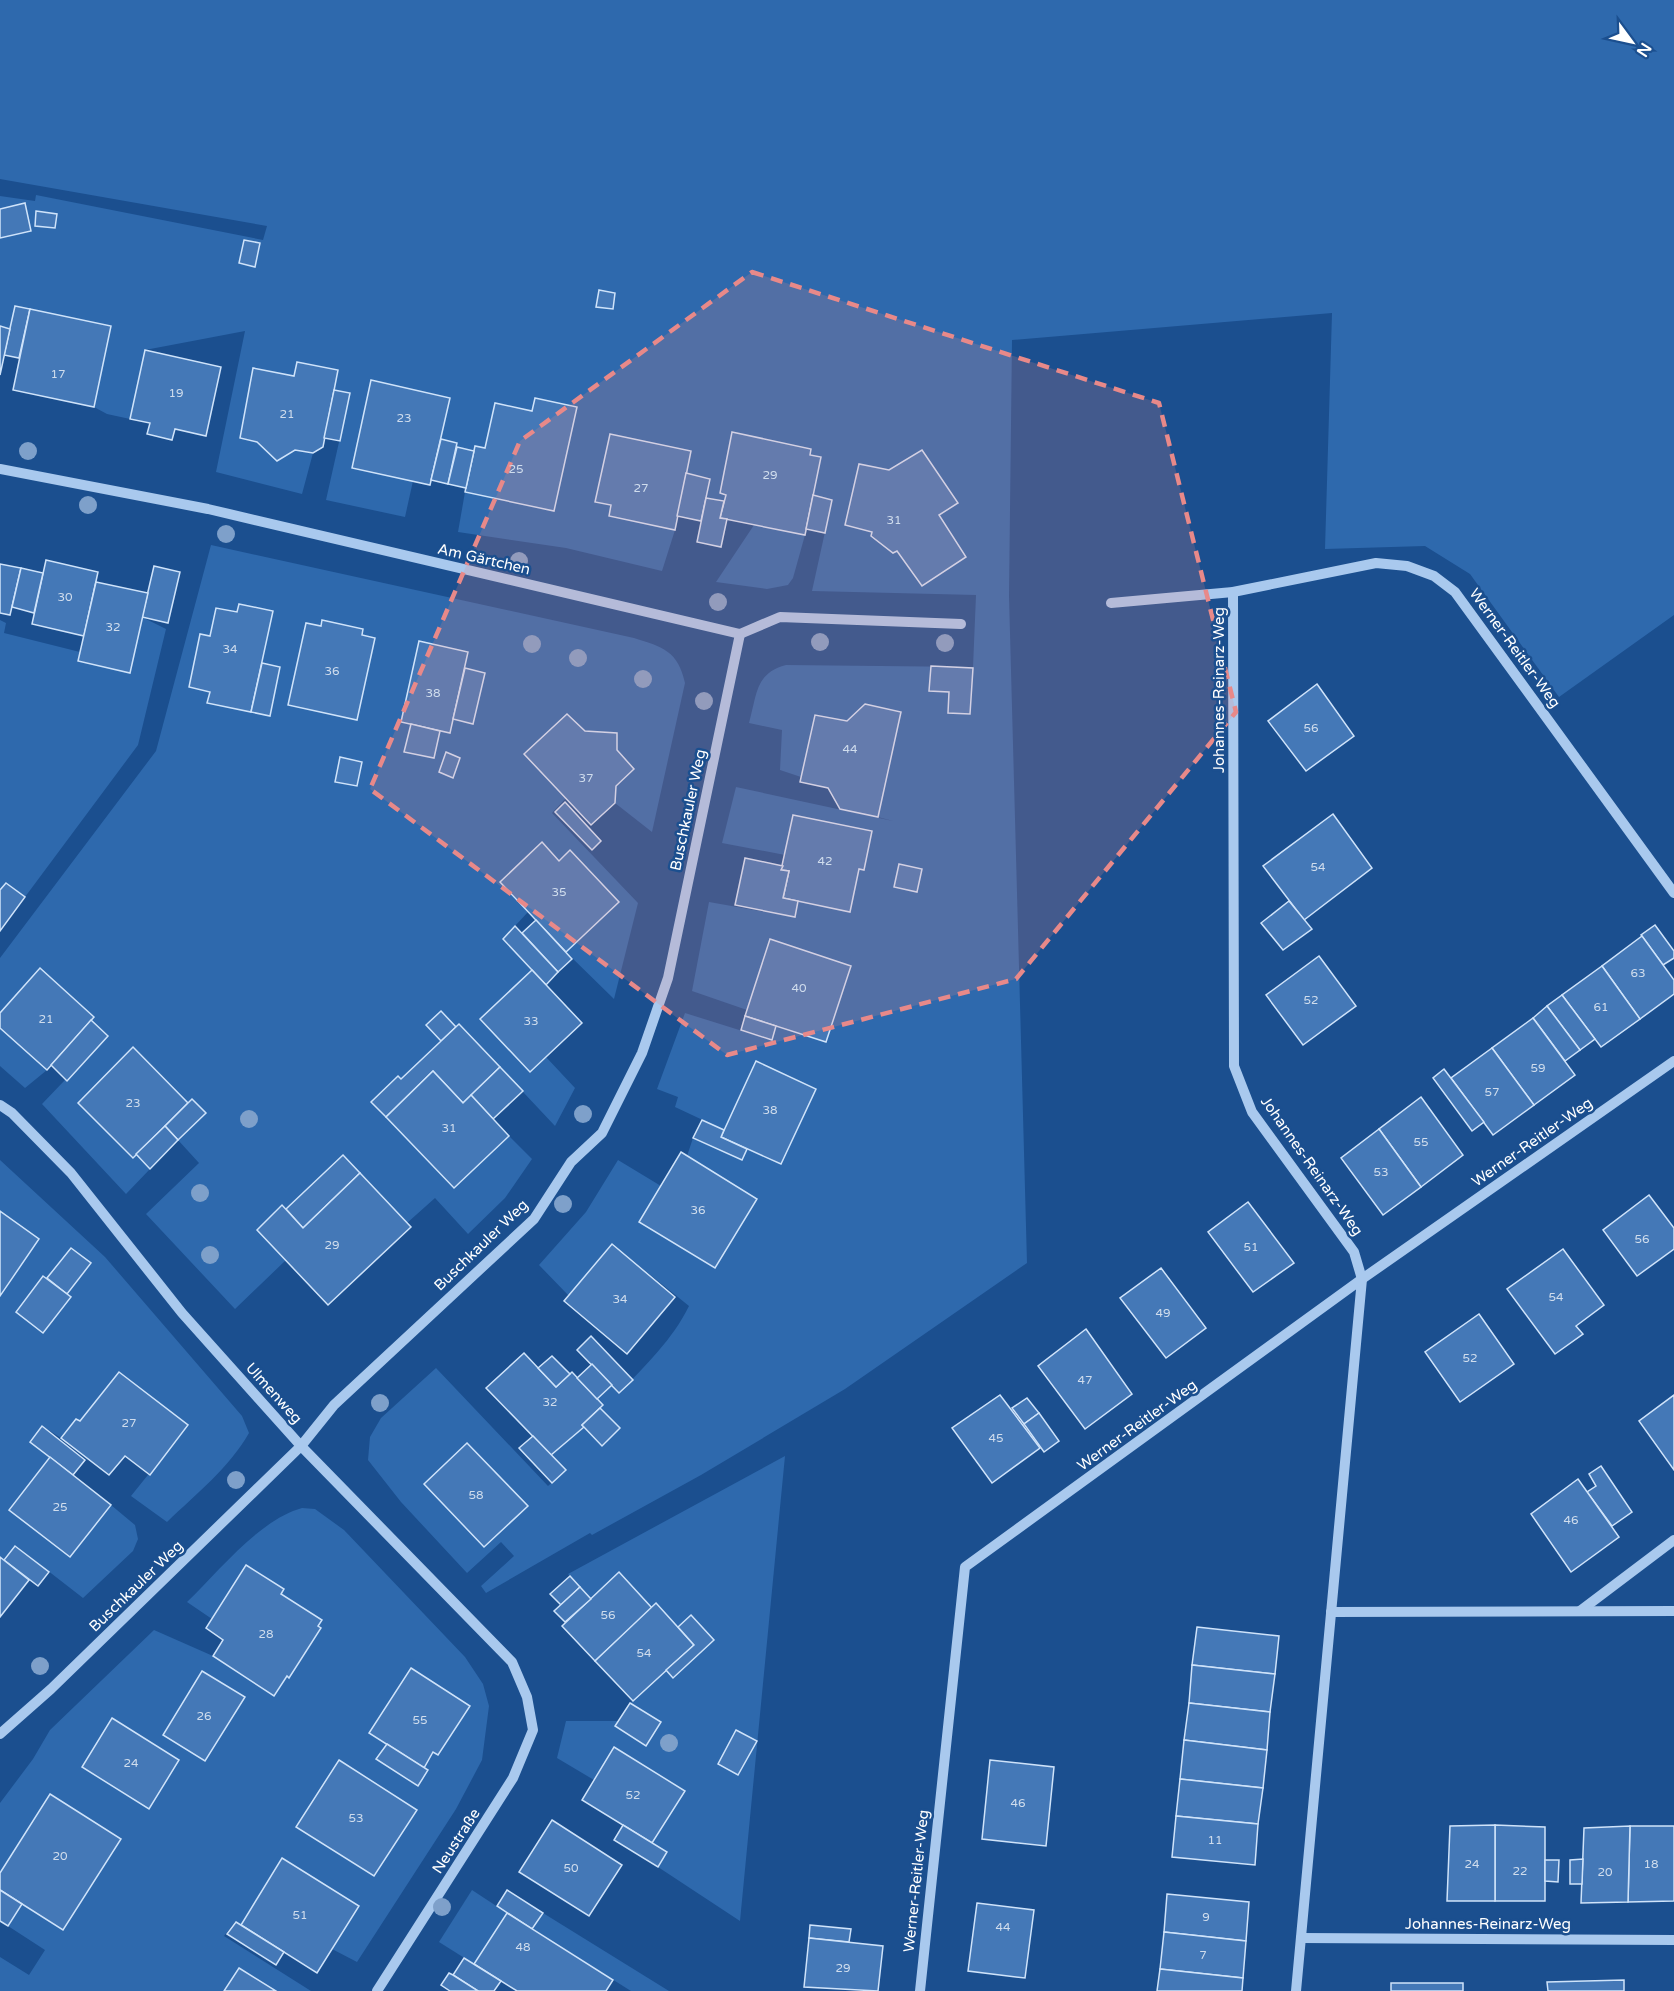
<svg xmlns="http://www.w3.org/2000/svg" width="1674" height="1991" font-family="'Varela Round',sans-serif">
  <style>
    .green { fill: #2e69ad }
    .building { fill: #4478b7; stroke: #cfe3fa; stroke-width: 1.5 }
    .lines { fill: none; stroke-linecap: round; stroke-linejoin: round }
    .minor { stroke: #a9c9ee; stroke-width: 10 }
    .tree { fill: #7ea0ca }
    .marked { fill: #e88989; fill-opacity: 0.2; stroke: #e88989; stroke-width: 4.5; stroke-dasharray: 12 8; stroke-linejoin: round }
    .labels { text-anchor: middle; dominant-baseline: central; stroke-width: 5; stroke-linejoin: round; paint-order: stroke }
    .number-label { font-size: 12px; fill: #d0dded }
    .street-label { font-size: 15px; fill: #fff; stroke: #1b4f8f }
  </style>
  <rect width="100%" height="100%" fill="#1b4f8f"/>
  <g class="green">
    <path d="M0,0H1674V615L1559,697L1470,574L1425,546L1325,549L1332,313L1012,340L1009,596L1027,1263L845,1389L701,1475L592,1535L590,1533L486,1593L481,1586L514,1556L501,1542L467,1573L401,1502L368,1460L370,1437L381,1418L436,1368L548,1486L566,1470L551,1455L584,1427L602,1445L620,1428L600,1408L603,1405L597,1399L612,1385L619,1393C645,1366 673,1339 689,1306L612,1244L569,1296L539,1265L586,1212L618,1160L661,1186L639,1222L715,1268L757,1199L687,1156L693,1138L741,1160L747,1149L781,1164L816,1089L756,1061L724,1130L675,1107L678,1097L657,1089L685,1013L771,1040L776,1026L826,1042L851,966L770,939L747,1010L692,991L709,902L794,917L798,901L849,912L859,869L864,870L872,831L794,815L785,855L722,843L736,787L893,821L878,817L901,712L865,704L847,721L815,715L801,777L780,770L782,730L749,723C757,695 755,673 786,665L973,667L976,595L812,591L832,500L813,495L821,457L810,455L811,449L732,433L720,493L726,495L724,501L706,498L710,478L686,473L691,451L610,435L595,502L611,505L609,516L675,530L662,571L566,548L458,532L465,492L554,511L576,407L535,398L532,411L495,403L485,448L475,446L474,451L457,447L456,443L441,439L449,398L371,381L352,467L413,481L405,517L326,500L350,393L334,390L338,370L298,362L294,376L253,372L240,438L313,453L302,494L216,472L245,331L145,350L130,419L107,414L94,407L111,326L15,306L10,329L0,326V196L35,201L36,195L263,240L267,226L0,179Z"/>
    <polygon points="754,525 805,535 793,578 788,585 767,589 716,582"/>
    <path d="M211,545L634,638C663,647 678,651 685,683L652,832L615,803L616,786L634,769L617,750L525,754L566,798L552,813L638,903L614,999L566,952L619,902L571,851L559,861L542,842L500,882L528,912L503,939L532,970L480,1020L530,1072L546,1057L575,1088L555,1126L459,1024L456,1027L441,1011L426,1025L441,1041L401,1079L398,1076L372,1102L453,1188L509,1136L532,1159L505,1198L468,1234L435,1198L407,1223L343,1155L286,1209L282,1206L257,1230L286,1260L235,1309L146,1214L199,1163L178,1140L206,1113L192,1099L188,1103L133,1048L78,1102L132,1158L136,1154L150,1169L126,1194L42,1104L108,1035L91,1020L94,1017L40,968L0,1013V958L156,751Z"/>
    <polygon points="142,617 166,629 138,745 25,897 6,883 0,890 0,620 6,623 4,633 80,652 78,661 129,673"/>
    <polygon points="0,1028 47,1070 25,1088 0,1066"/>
    <path d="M0,1160L105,1257L242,1416L249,1433C229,1468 196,1494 167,1522L131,1496L188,1425L119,1372L80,1421L76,1419L61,1438L42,1426L30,1442L50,1457L9,1510L72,1554L111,1505L135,1525L138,1539L133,1551L83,1598L16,1546L4,1560L0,1557V1296L39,1239L0,1211Z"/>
    <polygon points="785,1456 740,1921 658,1867 667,1852 652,1843 684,1790 615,1747 594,1780 557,1758 566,1721 619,1721 616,1727 646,1746 660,1722 630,1703 666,1670 674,1678 714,1640 691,1616 678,1627 656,1604 652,1608 591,1599 568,1574"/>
    <path d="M302,1508L315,1509L344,1530L465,1657L483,1684L489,1706L482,1760L456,1809L357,1962L332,1949L358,1906L283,1858L241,1925L235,1922L224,1936L311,1991H276L239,1968L224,1991H0V1957L29,1975L45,1950L8,1926L22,1904L63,1930L50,1794L0,1873V1803L33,1759L50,1730L154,1630L213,1656L274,1696L287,1676L289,1678L321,1629L318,1626L322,1620L281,1594L212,1619L187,1602C219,1571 259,1520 302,1508Z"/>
    <polygon points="472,1890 507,1913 474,1964 439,1942"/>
    <polygon points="543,1913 669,1991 631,1991 532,1929"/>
  </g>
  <g class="building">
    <polygon points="25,203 31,231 0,238 0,209"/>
    <polygon points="36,211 57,214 55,228 35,226"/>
    <polygon points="244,240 260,243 255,267 239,263"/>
    <polygon points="599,290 615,293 613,309 596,307"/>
    <polygon points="15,306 30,309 19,358 4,355"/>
    <polygon points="30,309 111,326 94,407 13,390"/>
    <polygon points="0,326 10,329 0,375"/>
    <polygon points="145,350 221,367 206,436 175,429 172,440 147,434 150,423 130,419"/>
    <polygon points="297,362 338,370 323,447 313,453 295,450 277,461 257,442 240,438 253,368 294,376"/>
    <polygon points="371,380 450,398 430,485 352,468"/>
    <polygon points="334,390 350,393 340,441 324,438"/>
    <polygon points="535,398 577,407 554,511 465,492 475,446 485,448 495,403 532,411"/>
    <polygon points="732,432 811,449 810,455 821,457 805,535 720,518 726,495 720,493"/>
    <polygon points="610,434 691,451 675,530 609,516 611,505 595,502"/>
    <polygon points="441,439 457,443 448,484 431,480"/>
    <polygon points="457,447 474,451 466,488 448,484"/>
    <polygon points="922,450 958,503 939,515 966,557 922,586 897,551 893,553 871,536 872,532 845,525 859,464 889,470"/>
    <polygon points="686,473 710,479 701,521 677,516"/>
    <polygon points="813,495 832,500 825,533 806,529"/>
    <polygon points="706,498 724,501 720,518 727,519 721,547 697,542"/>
    <polygon points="46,560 98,572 84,636 32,624"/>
    <polygon points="0,564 21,568 10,615 0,613"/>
    <polygon points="154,566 180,572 168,623 142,617"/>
    <polygon points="21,568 43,573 34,613 12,607"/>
    <polygon points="96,582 148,593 130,673 78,661"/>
    <polygon points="239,604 273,611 251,712 207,703 210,692 189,687 200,634 210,636 216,608 237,612"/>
    <polygon points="322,620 363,629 362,635 375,638 357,720 288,705 306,623 321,626"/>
    <polygon points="419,641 468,652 450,733 401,722"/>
    <polygon points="262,663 280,667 270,716 251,712"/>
    <polygon points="931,666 973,668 970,714 948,713 949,692 929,691"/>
    <polygon points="465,668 485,673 473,724 453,719"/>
    <polygon points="1317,684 1354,736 1306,771 1268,721"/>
    <polygon points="865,704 901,712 878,817 840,809 828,788 800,782 815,715 847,721"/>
    <polygon points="567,714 585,731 617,733 617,750 634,769 616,786 615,803 591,825 524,754"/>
    <polygon points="411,724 440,731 434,758 404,752"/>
    <polygon points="446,752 460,758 453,778 439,772"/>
    <polygon points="340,757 362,762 357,786 335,782"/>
    <polygon points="565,802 601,841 592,850 555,812"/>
    <polygon points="1333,814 1372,868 1304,920 1263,866"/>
    <polygon points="793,815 872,831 864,870 859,869 850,912 783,898 789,871 781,870"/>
    <polygon points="542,842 559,861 570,850 619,902 566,952 500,882"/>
    <polygon points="745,858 783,866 781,870 789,871 783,898 798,901 795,917 735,905"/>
    <polygon points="899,864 922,869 917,892 894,887"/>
    <polygon points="6,883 25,897 0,931 0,890"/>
    <polygon points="1289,901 1312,929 1283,950 1261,923"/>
    <polygon points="536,920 572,959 558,972 522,933"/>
    <polygon points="1655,925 1674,951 1674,958 1663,965 1641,935"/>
    <polygon points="515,926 558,972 546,985 503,939"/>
    <polygon points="1642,936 1674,980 1674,994 1640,1019 1602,966"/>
    <polygon points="770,939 851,966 826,1042 745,1016"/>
    <polygon points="1319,956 1356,1006 1303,1045 1266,995"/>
    <polygon points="1602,966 1640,1019 1601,1047 1562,995"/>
    <polygon points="40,968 94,1017 47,1070 0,1028 0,1013"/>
    <polygon points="532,970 582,1023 530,1072 480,1019"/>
    <polygon points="1562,995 1595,1039 1580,1050 1547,1006"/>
    <polygon points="1547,1006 1580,1050 1565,1061 1533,1018"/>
    <polygon points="441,1011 456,1027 441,1041 426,1025"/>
    <polygon points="745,1016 776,1026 772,1040 741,1030"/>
    <polygon points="1533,1018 1575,1075 1534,1105 1492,1048"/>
    <polygon points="91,1020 108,1036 67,1081 51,1065"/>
    <polygon points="459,1024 500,1067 463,1103 433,1071 386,1117 371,1102 398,1076 401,1079"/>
    <polygon points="133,1047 188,1103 133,1158 78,1103"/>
    <polygon points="1492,1048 1534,1105 1493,1135 1451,1078"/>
    <polygon points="756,1061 816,1089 781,1164 721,1137"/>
    <polygon points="500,1067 523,1091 493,1119 471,1095"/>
    <polygon points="1444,1069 1484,1122 1472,1131 1433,1078"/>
    <polygon points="433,1071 463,1103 471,1095 509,1136 454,1188 386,1117"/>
    <polygon points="1421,1097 1463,1155 1421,1187 1379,1129"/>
    <polygon points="192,1099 206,1113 178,1140 165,1126"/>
    <polygon points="702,1120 724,1130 721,1137 747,1149 742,1160 693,1138"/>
    <polygon points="165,1126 178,1140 150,1169 136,1154"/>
    <polygon points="1379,1129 1421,1187 1383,1215 1341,1158"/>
    <polygon points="681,1152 757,1199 715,1268 639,1222"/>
    <polygon points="343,1155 360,1173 303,1228 286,1209"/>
    <polygon points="360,1173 411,1227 328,1305 257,1230 282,1205 303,1228"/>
    <polygon points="1649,1195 1674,1228 1674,1249 1637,1276 1603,1230"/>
    <polygon points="1248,1202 1294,1263 1253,1292 1208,1232"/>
    <polygon points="0,1211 39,1239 0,1296"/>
    <polygon points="612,1244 675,1297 627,1354 564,1301"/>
    <polygon points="71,1248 91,1263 67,1294 47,1278"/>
    <polygon points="1563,1249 1604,1305 1576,1326 1583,1334 1555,1354 1507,1289"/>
    <polygon points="1161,1268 1206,1328 1166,1358 1120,1298"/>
    <polygon points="43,1276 71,1297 43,1333 16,1312"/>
    <polygon points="1479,1314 1514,1364 1460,1402 1425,1352"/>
    <polygon points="1086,1329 1132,1394 1085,1429 1038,1366"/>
    <polygon points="591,1336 633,1380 619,1393 577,1350"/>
    <polygon points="524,1353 556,1387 572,1372 603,1405 582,1425 584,1427 551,1455 486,1388"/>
    <polygon points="552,1356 570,1374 556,1387 538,1368"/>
    <polygon points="592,1364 612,1385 597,1399 577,1378"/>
    <polygon points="119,1372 188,1425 150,1475 125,1456 109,1475 61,1438 76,1419 80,1421"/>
    <polygon points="1000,1395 1040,1448 992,1483 952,1428"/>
    <polygon points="1674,1395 1674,1470 1639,1421"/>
    <polygon points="1027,1398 1039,1413 1024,1424 1012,1408"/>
    <polygon points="600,1408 620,1428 602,1446 582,1425"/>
    <polygon points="1039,1413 1059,1441 1044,1452 1024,1424"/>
    <polygon points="42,1426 85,1460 73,1475 30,1442"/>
    <polygon points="533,1436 566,1470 552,1483 519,1448"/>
    <polygon points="467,1443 528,1506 484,1547 424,1484"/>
    <polygon points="50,1457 111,1505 70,1557 9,1510"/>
    <polygon points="1601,1466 1632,1512 1612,1526 1587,1492 1596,1486 1589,1474"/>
    <polygon points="1578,1479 1619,1537 1571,1572 1531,1514"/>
    <polygon points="15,1546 49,1572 38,1586 4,1560"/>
    <polygon points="0,1557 29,1580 0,1617"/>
    <polygon points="246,1565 284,1589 281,1594 322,1620 318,1626 321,1628 289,1678 287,1676 274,1696 213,1656 223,1640 206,1628"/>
    <polygon points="619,1572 652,1608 595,1661 562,1626"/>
    <polygon points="570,1576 580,1587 561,1605 550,1594"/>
    <polygon points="580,1587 591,1599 565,1622 554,1611"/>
    <polygon points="656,1603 694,1645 633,1701 595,1661"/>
    <polygon points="691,1615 714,1640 673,1678 666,1670 694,1645 678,1627"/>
    <polygon points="1197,1627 1279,1636 1275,1674 1192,1665"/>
    <polygon points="1192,1665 1275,1674 1270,1712 1189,1703"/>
    <polygon points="411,1668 470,1706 438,1755 433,1752 424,1768 369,1733"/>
    <polygon points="202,1671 245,1697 205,1761 163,1735"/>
    <polygon points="630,1703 661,1722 646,1746 615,1726"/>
    <polygon points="1189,1703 1270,1712 1267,1750 1184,1740"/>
    <polygon points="112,1718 179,1760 149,1809 82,1767"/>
    <polygon points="736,1730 757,1741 738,1775 718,1764"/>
    <polygon points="1184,1740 1267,1750 1263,1788 1180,1779"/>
    <polygon points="387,1744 428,1770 418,1786 376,1759"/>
    <polygon points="614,1747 685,1791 652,1843 582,1800"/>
    <polygon points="339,1760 417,1810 374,1876 296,1827"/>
    <polygon points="990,1760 1054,1767 1046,1846 982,1839"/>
    <polygon points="1180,1779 1263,1788 1258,1824 1176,1816"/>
    <polygon points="50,1794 121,1839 63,1930 0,1890 0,1873"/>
    <polygon points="1176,1816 1258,1824 1255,1865 1172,1857"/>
    <polygon points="552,1820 622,1865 589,1916 519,1872"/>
    <polygon points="623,1825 667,1852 658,1867 614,1840"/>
    <polygon points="1495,1825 1545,1827 1545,1901 1495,1901"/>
    <polygon points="1495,1825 1495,1901 1447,1901 1450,1826"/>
    <polygon points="1630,1826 1674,1826 1674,1901 1628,1902"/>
    <polygon points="1630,1826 1628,1902 1581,1903 1584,1828"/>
    <polygon points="282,1858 359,1906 317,1973 241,1925"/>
    <polygon points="1583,1859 1582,1884 1570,1884 1570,1860"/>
    <polygon points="1545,1860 1559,1860 1558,1882 1545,1881"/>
    <polygon points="0,1890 22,1904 8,1926 0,1921"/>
    <polygon points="507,1890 543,1913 532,1929 497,1906"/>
    <polygon points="1167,1894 1249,1902 1246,1941 1164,1932"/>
    <polygon points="977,1903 1034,1910 1025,1978 968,1971"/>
    <polygon points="507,1913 613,1980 606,1991 517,1991 474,1964"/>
    <polygon points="236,1922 284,1952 276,1965 227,1934"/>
    <polygon points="810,1925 851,1929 849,1942 809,1938"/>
    <polygon points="1164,1932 1246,1941 1243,1978 1160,1969"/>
    <polygon points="809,1938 883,1946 878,1991 804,1987"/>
    <polygon points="464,1958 501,1981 494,1991 478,1991 453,1975"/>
    <polygon points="239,1968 276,1991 224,1991"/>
    <polygon points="1160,1969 1243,1978 1242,1991 1157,1991"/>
    <polygon points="449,1973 453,1975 478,1991 450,1991 441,1985"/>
    <polygon points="1624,1980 1624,1991 1548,1991 1547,1982"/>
    <rect x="1391" y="1983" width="72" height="8"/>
  </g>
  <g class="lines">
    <g class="minor">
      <polyline points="0,469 208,509 740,634 780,617 961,624"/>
      <polyline points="1233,592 1234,1066 1252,1112 1354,1252 1362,1279 1296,1991"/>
      <polyline points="1111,603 1233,592 1376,563 1407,566 1434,576 1455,592 1674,893"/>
      <polyline points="0,1105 12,1113 71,1173 182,1313 301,1446 512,1662 527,1697 533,1730 513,1778 377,1991"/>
      <polyline points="1580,1611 1674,1540"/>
      <polyline points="1331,1612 1674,1611"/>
      <polyline points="0,1734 51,1689 301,1446 334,1405 534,1219 571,1162 602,1133 642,1053 668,978 740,634"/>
      <polyline points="1301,1938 1674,1940"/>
      <polyline points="920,1991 965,1567 1362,1279 1674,1061"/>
    </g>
  </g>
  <g class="tree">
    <circle cx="28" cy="451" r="9"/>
    <circle cx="88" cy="505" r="9"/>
    <circle cx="226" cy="534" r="9"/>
    <circle cx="519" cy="561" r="9"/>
    <circle cx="718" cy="602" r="9"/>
    <circle cx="820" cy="642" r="9"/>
    <circle cx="945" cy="643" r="9"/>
    <circle cx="532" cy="644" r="9"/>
    <circle cx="578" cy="658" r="9"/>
    <circle cx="643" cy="679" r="9"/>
    <circle cx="704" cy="701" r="9"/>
    <circle cx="583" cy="1114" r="9"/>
    <circle cx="249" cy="1119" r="9"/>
    <circle cx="200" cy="1193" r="9"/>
    <circle cx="563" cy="1204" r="9"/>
    <circle cx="210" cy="1255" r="9"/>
    <circle cx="380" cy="1403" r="9"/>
    <circle cx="236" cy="1480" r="9"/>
    <circle cx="40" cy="1666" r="9"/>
    <circle cx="669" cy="1743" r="9"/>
    <circle cx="442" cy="1907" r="9"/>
  </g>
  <path class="marked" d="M752,272L1159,403L1236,712L1016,979L727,1055L370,789L520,441Z"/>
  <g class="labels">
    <g class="number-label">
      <text x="58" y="374">17</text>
      <text x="176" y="393">19</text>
      <text x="287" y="414">21</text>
      <text x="404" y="418">23</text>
      <text x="516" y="469">25</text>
      <text x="770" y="475">29</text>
      <text x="641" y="488">27</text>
      <text x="894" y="520">31</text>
      <text x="65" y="597">30</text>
      <text x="113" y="627">32</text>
      <text x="230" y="649">34</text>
      <text x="332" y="671">36</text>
      <text x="433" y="693">38</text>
      <text x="1311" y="728">56</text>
      <text x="850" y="749">44</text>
      <text x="586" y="778">37</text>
      <text x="825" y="861">42</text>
      <text x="1318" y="867">54</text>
      <text x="559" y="892">35</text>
      <text x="1638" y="973">63</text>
      <text x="799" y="988">40</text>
      <text x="1311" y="1000">52</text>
      <text x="1601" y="1007">61</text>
      <text x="46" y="1019">21</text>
      <text x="531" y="1021">33</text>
      <text x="1538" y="1068">59</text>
      <text x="1492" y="1092">57</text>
      <text x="133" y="1103">23</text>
      <text x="770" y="1110">38</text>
      <text x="449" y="1128">31</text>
      <text x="1421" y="1142">55</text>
      <text x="1381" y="1172">53</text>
      <text x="698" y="1210">36</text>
      <text x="1642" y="1239">56</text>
      <text x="332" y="1245">29</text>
      <text x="1251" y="1247">51</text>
      <text x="1556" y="1297">54</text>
      <text x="620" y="1299">34</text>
      <text x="1163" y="1313">49</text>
      <text x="1470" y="1358">52</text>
      <text x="1085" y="1380">47</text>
      <text x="550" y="1402">32</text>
      <text x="129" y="1423">27</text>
      <text x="996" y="1438">45</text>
      <text x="476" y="1495">58</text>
      <text x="60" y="1507">25</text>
      <text x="1571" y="1520">46</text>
      <text x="608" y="1615">56</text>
      <text x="266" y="1634">28</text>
      <text x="644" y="1653">54</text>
      <text x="204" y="1716">26</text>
      <text x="420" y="1720">55</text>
      <text x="131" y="1763">24</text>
      <text x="633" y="1795">52</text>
      <text x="1018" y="1803">46</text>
      <text x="356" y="1818">53</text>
      <text x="1215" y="1840">11</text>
      <text x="60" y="1856">20</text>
      <text x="1472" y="1864">24</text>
      <text x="1651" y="1864">18</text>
      <text x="571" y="1868">50</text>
      <text x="1520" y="1871">22</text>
      <text x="1605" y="1872">20</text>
      <text x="300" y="1915">51</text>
      <text x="1206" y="1917">9</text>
      <text x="1003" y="1927">44</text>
      <text x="523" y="1947">48</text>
      <text x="1203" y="1955">7</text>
      <text x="843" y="1968">29</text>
    </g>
    <g class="street-label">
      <text transform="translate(484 559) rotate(13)">Am Gärtchen</text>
      <text transform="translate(1515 648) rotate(54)">Werner-Reitler-Weg</text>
      <text transform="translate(1219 690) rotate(-90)">Johannes-Reinarz-Weg</text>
      <text transform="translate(688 810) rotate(-78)">Buschkauler Weg</text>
      <text transform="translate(1532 1142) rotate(-35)">Werner-Reitler-Weg</text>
      <text transform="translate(1312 1166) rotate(55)">Johannes-Reinarz-Weg</text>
      <text transform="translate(481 1245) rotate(-44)">Buschkauler Weg</text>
      <text transform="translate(274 1393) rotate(48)">Ulmenweg</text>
      <text transform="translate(1137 1425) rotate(-36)">Werner-Reitler-Weg</text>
      <text transform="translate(136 1586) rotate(-44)">Buschkauler Weg</text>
      <text transform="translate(456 1841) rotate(-57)">Neustraße</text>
      <text transform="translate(916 1881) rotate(-84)">Werner-Reitler-Weg</text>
      <text x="1488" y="1924">Johannes-Reinarz-Weg</text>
    </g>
  </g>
  <g transform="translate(1632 42) rotate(123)" stroke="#1b4f8f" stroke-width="4.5" paint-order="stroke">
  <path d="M0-4.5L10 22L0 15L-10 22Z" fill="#ffffff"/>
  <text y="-9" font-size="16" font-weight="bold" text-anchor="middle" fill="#ffffff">N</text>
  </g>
</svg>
